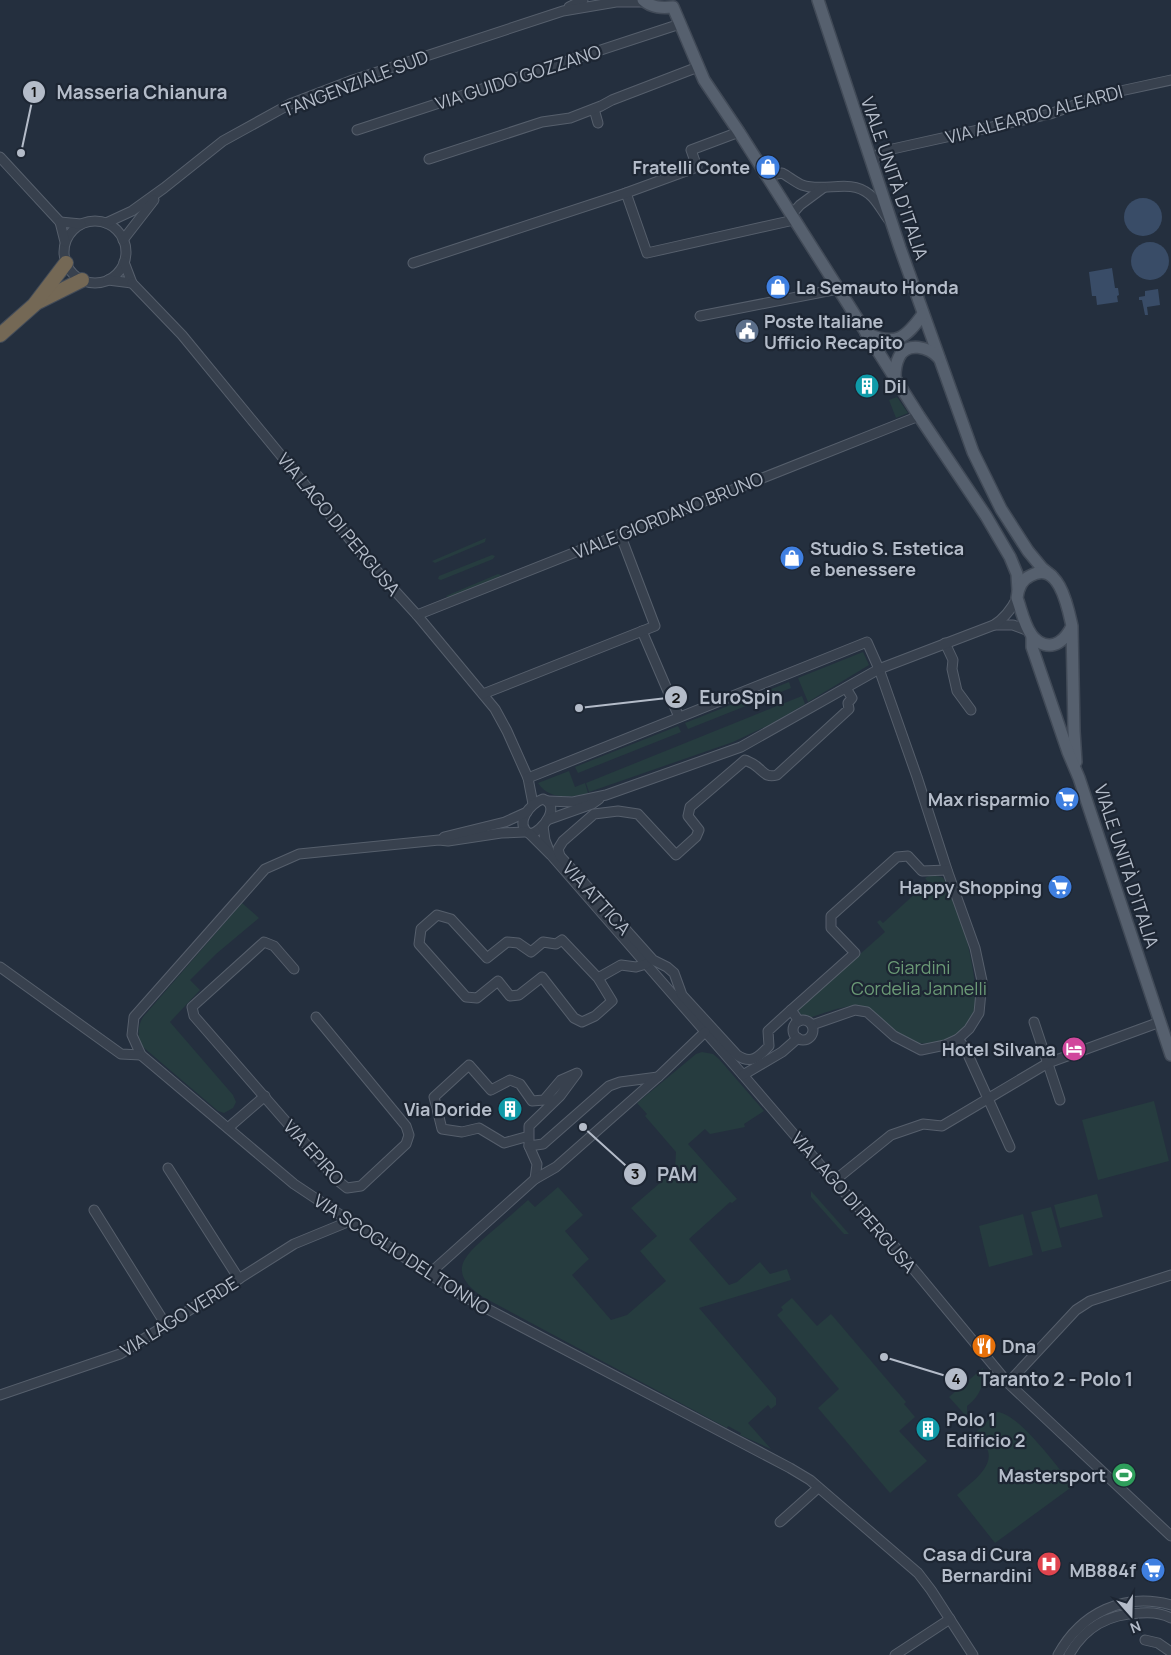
<svg xmlns="http://www.w3.org/2000/svg" width="1171" height="1655" font-family="Manrope,sans-serif">
  <style>
    .green { fill: #263c3f }
    .water { fill: #394c67 }
    .lines { fill: none; stroke-linecap: round; stroke-linejoin: round }
    .minor-casing { stroke: #565f6c; stroke-width: 11 }
    .major-casing { stroke: #414a57; stroke-width: 14 }
    .highway-casing { stroke: #434c59; stroke-width: 16 }
    .minor { stroke: #38414e; stroke-width: 9 }
    .major { stroke: #56606e; stroke-width: 11 }
    .highway { stroke: #746855; stroke-width: 14 }
    .labels { text-anchor: middle; dominant-baseline: central; stroke-width: 4.5; stroke-linejoin: round; paint-order: stroke }
    .street-label { font-size: 18px; fill: #b4bcc9; stroke: #1d2633 }
    .poi-label { font-size: 18px; font-weight: bold; fill: #b4bcc9; stroke: #1d2633; text-anchor: end }
    .park-label { font-size: 18px; fill: #6b9a76; stroke: #1d2633 }
    .leader { fill: none; stroke: #b4bcc9; stroke-width: 2 }
    .callout-dot { fill: #b4bcc9; stroke: #1d2633; stroke-width: 2 }
    .mark-label { font-size: 15px; text-anchor: middle; font-weight: bold; fill: #111 }
    .callout-label { font-size: 19px; text-anchor: middle; font-weight: bold; fill: #b4bcc9; stroke: #1d2633; stroke-width: 4.5; stroke-linejoin: round; paint-order: stroke }
  </style>
  <rect width="100%" height="100%" fill="#242f3e"/>
  <g class="green">
    <polygon points="897,397 908,413 896,418 889,400"/>
    <polygon points="486,538 485,542 435,563 432,561"/>
    <polygon points="492,555 495,556 493,559 441,580 438,579 439,576"/>
    <polygon points="498,574 501,575 500,578 449,598 446,596"/>
    <polygon points="863,652 869,665 808,702 798,678"/>
    <polygon points="789,682 791,688 688,729 685,723"/>
    <polygon points="802,696 805,704 773,723 733,742 589,792 586,783"/>
    <polygon points="678,726 681,732 578,773 575,767"/>
    <path d="M569,771L575,787L585,783L588,793C571,798 549,800 538,783Z"/>
    <path d="M931,875L942,877C958,890 981,987 975,1008C970,1025 959,1037 942,1042C929,1046 910,1043 898,1035C885,1025 879,1011 862,1007C844,1003 825,1014 807,1018C802,1016 798,1013 799,1008L885,932L877,922L880,920L883,923L928,882L925,878Z"/>
    <path d="M242,903L259,918L216,954L190,980L200,990L170,1022L233,1095L236,1102L233,1108L224,1113L218,1111L143,1047C137,1037 137,1027 143,1017Z"/>
    <path d="M702,1052L713,1054L719,1059L764,1111L744,1124L745,1127L710,1134L705,1129L688,1144L737,1199L732,1203L730,1202L689,1239L729,1285L737,1282L760,1262L770,1274L787,1269L791,1280L699,1308L776,1398V1405L771,1409L768,1405L748,1423L771,1449L740,1435L741,1433L728,1426L727,1428L481,1296C446,1270 465,1256 490,1233C503,1222 516,1211 528,1200L535,1207L558,1187L583,1215L565,1231L589,1259L572,1275L611,1320L627,1315L666,1281L640,1251L657,1236L631,1208L675,1170L676,1152L645,1116L647,1114L637,1103L696,1054Z"/>
    <polygon points="1154,1101 1169,1161 1098,1180 1082,1120"/>
    <polygon points="811,1191 849,1234 844,1234 811,1197"/>
    <polygon points="1097,1194 1103,1217 1060,1228 1054,1205"/>
    <polygon points="1051,1207 1062,1247 1042,1252 1031,1212"/>
    <polygon points="1023,1214 1033,1255 989,1267 979,1226"/>
    <polygon points="792,1298 817,1326 831,1314 906,1402 904,1404 915,1417 899,1431 927,1461 890,1493 818,1408 839,1389 777,1315 783,1310 781,1307"/>
    <path d="M983,1368C986,1383 979,1397 967,1406V1417L949,1397Z"/>
    <path d="M997,1412C1019,1413 1058,1468 1073,1486L995,1543L957,1495C970,1483 999,1465 985,1445C982,1440 978,1437 975,1433Z"/>
  </g>
  <g class="water">
    <circle cx="1143" cy="217" r="19"/>
    <circle cx="1150" cy="261" r="19"/>
    <polygon points="1112,268 1115,288 1118,288 1119,295 1117,296 1118,302 1097,305 1096,296 1092,296 1089,272"/>
    <polygon points="1158,289 1160,305 1147,307 1148,315 1145,315 1142,300 1139,300 1139,297 1145,296 1145,291"/>
  </g>
  <g class="lines">
    <defs>
      <g id="minor">
        <polyline points="569,7 583,0"/>
        <polyline points="594,109 598,123"/>
        <polyline points="357,130 680,24"/>
        <polyline points="0,157 60,222"/>
        <polyline points="429,159 542,122 570,118 601,106 612,100 698,67"/>
        <polyline points="873,162 879,154 888,150 1050,114 1102,95 1171,80"/>
        <path d="M766,176L782,173C788,176 795,182 802,185C824,193 849,178 869,194C877,200 882,211 888,219"/>
        <polyline points="626,193 647,253 794,220"/>
        <polyline points="791,215 800,205 823,188"/>
        <circle cx="95" cy="252" r="31"/>
        <polyline points="106,223 132,211 164,188 223,141 290,104 353,80 563,11 616,2 645,2"/>
        <polyline points="123,240 154,200"/>
        <polyline points="65,242 60,222 81,224"/>
        <polyline points="413,263 626,193 697,167 691,150 739,132"/>
        <polyline points="108,280 132,283 124,262"/>
        <polyline points="132,283 182,335 366,559 417,615 495,709 507,731 528,778 533,804"/>
        <polyline points="700,316 838,289"/>
        <polyline points="417,615 919,416"/>
        <polyline points="994,625 1013,625 1029,631"/>
        <polyline points="642,631 679,717"/>
        <polyline points="945,643 953,660 952,669 957,691 971,710"/>
        <polyline points="483,694 655,626 620,534"/>
        <polyline points="528,778 867,642 879,669 917,777 947,870 975,948 982,981 979,1013 969,1029 958,1039 945,1045 921,1050 894,1036 867,1012 855,1010 812,1025"/>
        <path d="M543,799C562,806 542,832 530,834C513,825 530,803 543,799Z"/>
        <path d="M548,801L573,802L606,795L741,747L879,669L994,625C1005,618 1011,610 1017,598"/>
        <polyline points="547,820 592,804 599,799"/>
        <polyline points="543,826 545,840 550,853"/>
        <polyline points="525,832 501,833 448,841 439,840 299,854 265,869 134,1017 132,1035 141,1055 294,1184 461,1295 790,1468 810,1480 918,1573 931,1590 973,1655"/>
        <polyline points="530,834 551,855 743,1075 834,1181 896,1248 1008,1383 1171,1536"/>
        <polyline points="444,837 505,822 527,812"/>
        <polyline points="0,967 121,1054 141,1055"/>
        <polyline points="294,969 274,946 264,942 192,1007 194,1016 337,1180 347,1188 361,1186 406,1144 409,1135 406,1126 316,1017"/>
        <polyline points="598,978 612,1001 595,1016 582,1022 574,1018 542,977 519,995 510,996 498,981 477,998 466,997 419,944 421,929 437,915 451,919 487,958 507,942 518,943 531,952 543,942 556,944 562,940 598,978 621,965 636,967 646,964"/>
        <path d="M791,1010L768,1031L769,1046C759,1057 751,1065 737,1055L682,995L674,973L667,967L653,960L560,856L558,849L563,841L594,814L618,811L638,814L676,855L696,837L699,830L688,816L690,807L745,760C749,762 753,763 756,766C764,772 766,778 777,775L849,709L848,703L852,698L846,688"/>
        <circle cx="803" cy="1030" r="10"/>
        <polyline points="799,1021 791,1010 855,953 831,928 831,916 897,857 908,856 922,871 947,870"/>
        <polyline points="1034,1022 1060,1100"/>
        <polyline points="958,1039 965,1048 1010,1147"/>
        <polyline points="743,1075 782,1052 798,1038"/>
        <polyline points="228,1128 265,1096"/>
        <polyline points="529,1136 504,1143 479,1128 462,1132 442,1129 434,1097 469,1065 491,1090 510,1080 520,1084 532,1101 544,1100 561,1080 577,1073 560,1096 529,1126 529,1146 537,1164 535,1179"/>
        <polyline points="529,1146 543,1144 609,1086 620,1082 658,1077"/>
        <polyline points="168,1168 239,1279"/>
        <polyline points="834,1181 891,1135 923,1124 942,1126 1048,1063 1160,1022"/>
        <polyline points="94,1210 166,1325"/>
        <polyline points="429,1274 535,1179 556,1167 658,1077 705,1032"/>
        <polyline points="1008,1383 1076,1310 1090,1301 1171,1275"/>
        <polyline points="0,1395 120,1354 294,1244 350,1221"/>
        <polyline points="780,1522 818,1488"/>
        <polyline points="1145,1640 1158,1643 1171,1652"/>
        <polyline points="895,1655 950,1619"/>
        <path d="M1058,1655C1081,1613 1124,1592 1171,1605"/>
        <path d="M1069,1655C1085,1626 1109,1614 1140,1613C1151,1612 1162,1613 1171,1618"/>
      </g>
      <g id="major">
        <path d="M643,0C652,8 662,8 673,7L704,80L739,132L919,416L986,516L1010,557L1017,574L1018,591"/>
        <polyline points="818,0 900,248 973,452 1001,509 1028,551 1042,568 1052,576"/>
        <path d="M866,333C896,347 906,338 923,314"/>
        <path d="M895,377C895,370 896,363 899,357C907,341 929,347 939,358"/>
        <path d="M1072,626C1066,639 1054,651 1039,642C1036,640 1033,638 1031,634C1024,624 1021,609 1017,598C1018,588 1021,580 1030,576C1059,559 1068,608 1072,626L1074,731L1076,762"/>
        <polyline points="1032,637 1032,647 1068,752 1079,778 1171,1055"/>
      </g>
      <g id="highway">
        <polyline points="36,303 82,280"/>
        <polyline points="0,335 34,305 66,263"/>
      </g>
    </defs>
    <use href="#minor" class="minor-casing"/>
    <use href="#major" class="major-casing"/>
    <use href="#highway" class="highway-casing"/>
    <use href="#minor" class="minor"/>
    <use href="#major" class="major"/>
    <use href="#highway" class="highway"/>
  </g>
  <defs>
    <symbol id="shop-disc" viewBox="-11 -11 22 22"><circle r="9.5" fill="#3f7fe0" stroke="#1d2633"/><path d="M-5-2.5h2.3a2.7 3.5 0 0 1 5.4 0H5L5.5 6h-11ZM-1.5-2.5h3a1.5 2.3 0 0 0-3 0Z" fill="#fff"/></symbol>
    <symbol id="civic-disc" viewBox="-11 -11 22 22"><circle r="9.5" fill="#5c6f8a" stroke="#1d2633"/><path d="M-.6-6.5H3V-4.5H.6V-3L4-1V1h2V6H-6V1h2V-1L-.6-3ZM-1.2 2.5V6h2.4V2.5Z" fill="#fff"/></symbol>
    <symbol id="building-disc" viewBox="-11 -11 22 22"><circle r="9.5" fill="#0f9aa8" stroke="#1d2633"/><path d="M-4-6H4V6H1V3H-1V6H-4ZM-2.5-4.3h1.7v1.8h-1.7ZM.8-4.3h1.7v1.8H.8ZM-2.5-1h1.7V.8h-1.7ZM.8-1h1.7V.8H.8Z" fill="#fff"/></symbol>
    <symbol id="supermarket-disc" viewBox="-11 -11 22 22"><circle r="9.5" fill="#3f7fe0" stroke="#1d2633"/><path d="M-6-5.5h2.5l.6 2H6L4.5 2H-2.5L-4.4-4H-6ZM-1.5 3.2a1.3 1.3 0 1 0 .1 0ZM3 3.2a1.3 1.3 0 1 0 .1 0Z" fill="#fff"/></symbol>
    <symbol id="hotel-disc" viewBox="-11 -11 22 22"><circle r="9.5" fill="#d1479c" stroke="#1d2633"/><path d="M-6-4.5h1.5V1H6V5H4.5V3h-9V5H-6ZM-4 0a1.8 1.8 0 1 1 3.6 0ZM.5 0V-2.5h3Q6-2.5 6 0Z" fill="#fff"/></symbol>
    <symbol id="restaurant-disc" viewBox="-11 -11 22 22"><circle r="9.5" fill="#e8710a" stroke="#1d2633"/><path d="M-5-6h1v4h1v-4h1v4h1v-4h1v5L-1.5 .5V6h-2V.5L-5-1ZM5-6V6H3V1.5H1.5Q1.5-4 5-6Z" fill="#fff"/></symbol>
    <symbol id="stadium-disc" viewBox="-11 -11 22 22"><circle r="9.5" fill="#2e9e5b" stroke="#1d2633"/><path d="M0-5a6.5 5 0 1 0 0 10a6.5 5 0 1 0 0-10ZM-3.5-1.8h7v3.6h-7Z" fill="#fff"/></symbol>
    <symbol id="hospital-disc" viewBox="-11 -11 22 22"><circle r="9.5" fill="#e0444e" stroke="#1d2633"/><path d="M-5-5h3v3.5h4V-5h3V5h-3V1.5h-4V5h-3Z" fill="#fff"/></symbol>
  </defs>
  <g fill-rule="evenodd">
    <use href="#shop-disc" x="754" y="153" width="28" height="28"/>
    <use href="#shop-disc" x="764" y="273" width="28" height="28"/>
    <use href="#civic-disc" x="733" y="317" width="28" height="28"/>
    <use href="#building-disc" x="853" y="372" width="28" height="28"/>
    <use href="#shop-disc" x="778" y="544" width="28" height="28"/>
    <use href="#supermarket-disc" x="1053" y="785" width="28" height="28"/>
    <use href="#supermarket-disc" x="1046" y="873" width="28" height="28"/>
    <use href="#hotel-disc" x="1060" y="1035" width="28" height="28"/>
    <use href="#building-disc" x="496" y="1095" width="28" height="28"/>
    <use href="#restaurant-disc" x="970" y="1332" width="28" height="28"/>
    <use href="#building-disc" x="914" y="1415" width="28" height="28"/>
    <use href="#stadium-disc" x="1110" y="1461" width="28" height="28"/>
    <use href="#hospital-disc" x="1035" y="1550" width="28" height="28"/>
    <use href="#supermarket-disc" x="1139" y="1556" width="28" height="28"/>
  </g>
  <g class="labels">
    <g class="street-label">
      <text transform="translate(518 77) rotate(-18)">VIA GUIDO GOZZANO</text>
      <text transform="translate(355 83) rotate(-21)">TANGENZIALE SUD</text>
      <text transform="translate(1034 114) rotate(-15)">VIA ALEARDO ALEARDI</text>
      <text transform="translate(895 178) rotate(71)">VIALE UNITÀ D'ITALIA</text>
      <text transform="translate(668 515) rotate(-22)">VIALE GIORDANO BRUNO</text>
      <text transform="translate(339 524) rotate(50)">VIA LAGO DI PERGUSA</text>
      <text transform="translate(1127 866) rotate(72)">VIALE UNITÀ D'ITALIA</text>
      <text transform="translate(597 898) rotate(48)">VIA ATTICA</text>
      <text transform="translate(314 1152) rotate(48)">VIA EPIRO</text>
      <text transform="translate(854 1202) rotate(49)">VIA LAGO DI PERGUSA</text>
      <text transform="translate(402 1254) rotate(33)">VIA SCOGLIO DEL TONNO</text>
      <text transform="translate(179 1316) rotate(-32)">VIA LAGO VERDE</text>
    </g>
    <g class="poi-label">
      <text x="750" y="167">Fratelli Conte</text>
      <text x="796" y="287" text-anchor="start">La Semauto Honda</text>
      <text x="764" y="321" text-anchor="start">Poste Italiane<tspan x="764" dy="21">Ufficio Recapito</tspan></text>
      <text x="884" y="386" text-anchor="start">Dil</text>
      <text x="810" y="548" text-anchor="start">Studio S. Estetica<tspan x="810" dy="21">e benessere</tspan></text>
      <text x="1050" y="799">Max risparmio</text>
      <text x="1042" y="887">Happy Shopping</text>
      <text x="1056" y="1049">Hotel Silvana</text>
      <text x="492" y="1109">Via Doride</text>
      <text x="1002" y="1346" text-anchor="start">Dna</text>
      <text x="946" y="1419" text-anchor="start">Polo 1<tspan x="946" dy="21">Edificio 2</tspan></text>
      <text x="1106" y="1475">Mastersport</text>
      <text x="1032" y="1554">Casa di Cura<tspan x="1032" dy="21">Bernardini</tspan></text>
      <text x="1136" y="1570">MB884f</text>
    </g>
    <g class="park-label">
      <text x="919" y="967">Giardini<tspan x="919" dy="21">Cordelia Jannelli</tspan></text>
    </g>
  </g>
  <path class="leader" d="M21 153L34 92M579 708L676 697M583 1127L635 1174M884 1357L956 1379"/>
  <g class="callout-dot">
    <circle cx="21" cy="153" r="5"/>
    <circle cx="579" cy="708" r="5"/>
    <circle cx="583" cy="1127" r="5"/>
    <circle cx="884" cy="1357" r="5"/>
    <circle cx="34" cy="92" r="12"/>
    <circle cx="676" cy="697" r="12"/>
    <circle cx="635" cy="1174" r="12"/>
    <circle cx="956" cy="1379" r="12"/>
  </g>
  <g class="mark-label">
    <text x="34" y="97">1</text>
    <text x="676" y="703">2</text>
    <text x="635" y="1179">3</text>
    <text x="956" y="1384">4</text>
  </g>
  <g class="callout-label">
    <text x="142" y="99">Masseria Chianura</text>
    <text x="741" y="704">EuroSpin</text>
    <text x="677" y="1181">PAM</text>
    <text x="1056" y="1386">Taranto 2 - Polo 1</text>
  </g>
  <g transform="translate(1131 1615) rotate(160)" stroke="#1d2633" stroke-width="4" paint-order="stroke">
  <path d="M0-4L9 19L0 12L-9 19Z" fill="#b4bcc9"/>
  <text y="-8" font-size="14" font-weight="bold" text-anchor="middle" fill="#b4bcc9">N</text>
  </g>
</svg>
